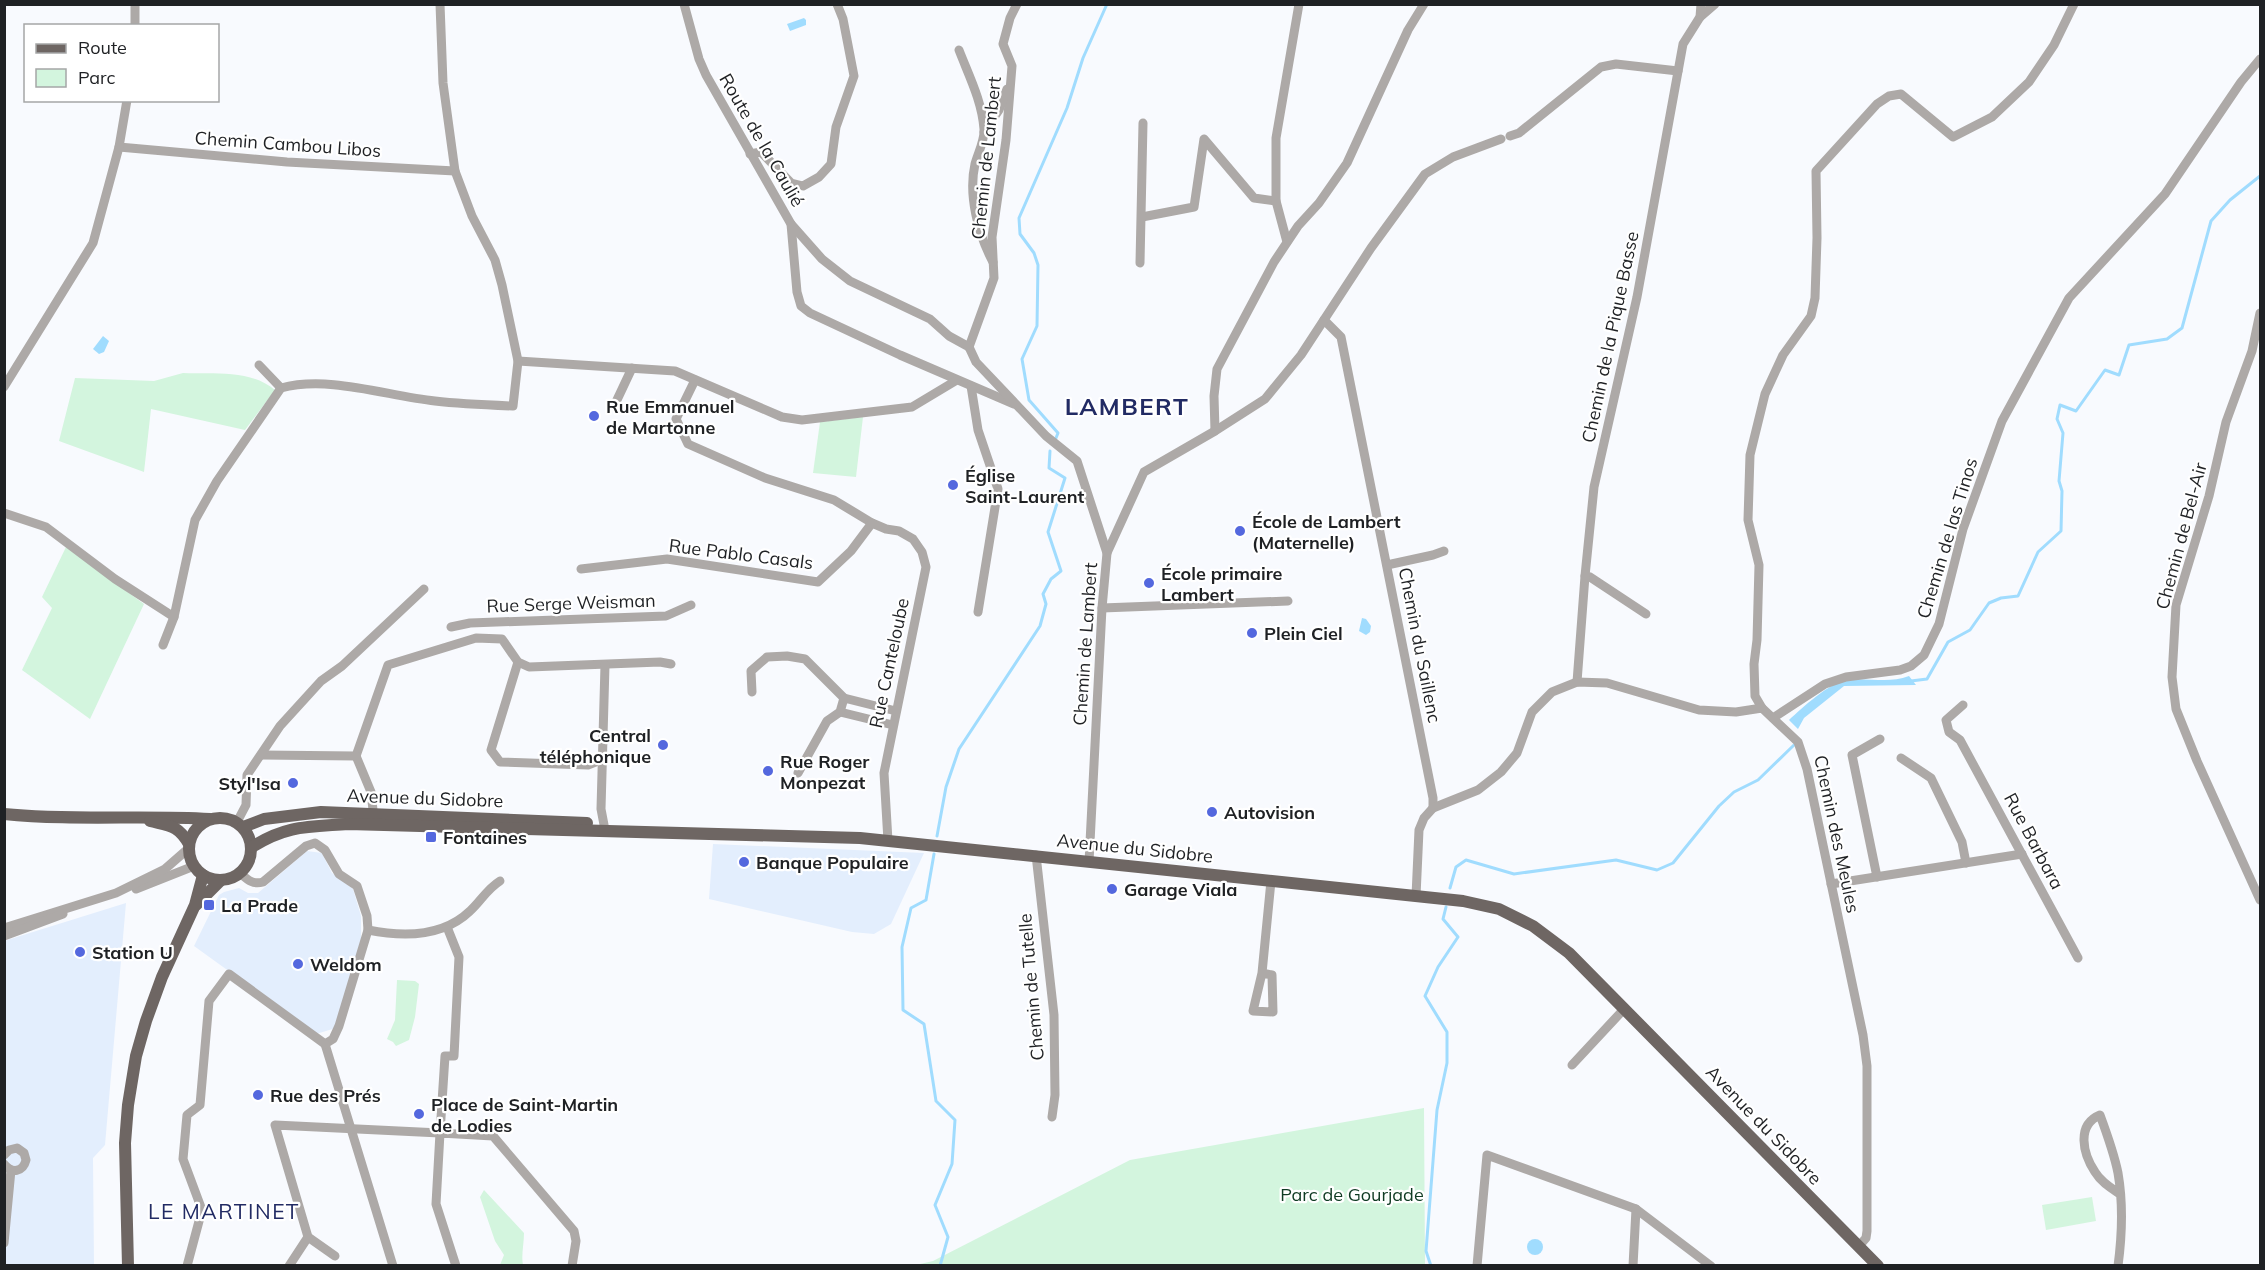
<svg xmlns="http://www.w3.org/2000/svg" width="2265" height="1270" font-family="Mulish,sans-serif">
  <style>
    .built { fill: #e3eefd }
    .green { fill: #d3f5de }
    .water { fill: #a0dcfe }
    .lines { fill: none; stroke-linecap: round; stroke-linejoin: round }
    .stream { stroke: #a0dcfe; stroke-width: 3 }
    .minor { stroke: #ada9a7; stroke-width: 9 }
    .major { stroke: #6e6663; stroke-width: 12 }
    .poi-dot { fill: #5468de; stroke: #fff; stroke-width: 2 }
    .labels { text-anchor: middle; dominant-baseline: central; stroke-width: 4.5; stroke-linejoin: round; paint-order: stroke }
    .street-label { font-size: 18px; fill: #1f2124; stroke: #fff }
    .poi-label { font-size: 18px; font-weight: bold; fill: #1f2124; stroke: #fff; text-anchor: start }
    .park-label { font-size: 18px; fill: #0f3b23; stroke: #fff }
    .quarter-label { font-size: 21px; letter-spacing: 1.5px; fill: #222b64; stroke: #fff }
    .district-label { font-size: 24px; font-weight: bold; letter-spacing: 1.5px; fill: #222b64; stroke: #fff }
  </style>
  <rect width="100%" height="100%" fill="#f8fafe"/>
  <g class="built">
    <polygon points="713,844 924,853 891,924 874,934 852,932 709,899"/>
    <polygon points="307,851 322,853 332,873 353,889 361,916 361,944 336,1028 316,1034 194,946 219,895 224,892 239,888 248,893 258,893"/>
    <polygon points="126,903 105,1145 93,1158 94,1265 5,1265 4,941"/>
  </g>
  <g class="green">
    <path d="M183,373C214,374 249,369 275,390L245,430L151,409L144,472L59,441L75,378L154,381Z"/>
    <polygon points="863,417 856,477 813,473 820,422"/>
    <polygon points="66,547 144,604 90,719 22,670 52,608 42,597"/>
    <polygon points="397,980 415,981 419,984 415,1017 409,1040 396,1046 393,1042 387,1039 395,1020"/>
    <polygon points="1424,1108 1425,1265 916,1265 933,1261 1130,1160"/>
    <path d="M484,1190L524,1233C524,1244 521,1256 523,1265H500L504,1255L495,1241L480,1197Z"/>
    <polygon points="2092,1197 2096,1221 2046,1230 2042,1205"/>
  </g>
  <g class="water">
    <polygon points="804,18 806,20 806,25 790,31 787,24"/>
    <polygon points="103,336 109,341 104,352 99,354 93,349"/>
    <polygon points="1362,618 1366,619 1371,626 1370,632 1366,635 1359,631"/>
    <path d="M1909,676L1916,685L1844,686L1804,718L1798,729L1789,720C1802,708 1830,682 1847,680C1868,677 1888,684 1909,676Z"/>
    <circle cx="1535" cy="1247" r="8"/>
  </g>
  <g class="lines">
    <g class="stream">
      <polyline points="1056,438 1058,433 1029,400 1022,359 1037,326 1038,265 1034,253 1020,234 1019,218 1067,108 1083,58 1107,4"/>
      <polyline points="1911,681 1927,679 1948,642 1970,630 1989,603 2001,598 2018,596 2038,552 2061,531 2062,491 2059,481 2063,433 2057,419 2060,405 2076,411 2105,370 2119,375 2129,345 2167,339 2182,328 2211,221 2230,200 2260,176"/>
      <polyline points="937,836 946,787 959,749 1040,626 1046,604 1043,594 1051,579 1061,571 1048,532 1065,478 1049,468 1050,451"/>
      <polyline points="934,854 926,900 911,908 902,947 903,1010 924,1024 936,1101 955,1120 952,1164 935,1205 948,1237 940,1266"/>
      <polyline points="1450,888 1456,867 1466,860 1514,874 1616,860 1657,870 1673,863 1719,806 1734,792 1758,780 1794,745"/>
      <polyline points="1431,1266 1426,1251 1437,1110 1447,1063 1447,1032 1425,996 1438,967 1458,937 1443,919 1446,907"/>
    </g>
    <g class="minor">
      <polyline points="135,4 135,26"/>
      <polyline points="684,4 699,59 706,75 791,224 797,292 801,306 810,313 900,355 1014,404"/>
      <polyline points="1017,4 1010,18 1003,44 1012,66 1006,140 992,237 994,278 969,347 976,362 1046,436 1077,461 1107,553 1102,608 1089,862"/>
      <polyline points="1700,17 1715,4"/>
      <path d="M959,50C969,76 982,101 984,129C985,140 978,153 975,164C968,195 978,234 993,262"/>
      <polyline points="984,132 999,110 1007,89"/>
      <polyline points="1510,136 1519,133 1601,67 1616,64 1678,71"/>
      <polyline points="119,147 287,162 455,171"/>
      <polyline points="750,154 761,152 791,183 803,186 819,177 831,164 836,127 854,76 843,19 837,4"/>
      <polyline points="1142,217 1194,207 1204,139 1254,198 1276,201"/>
      <polyline points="791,224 822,259 850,281 930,319 949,336 969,347"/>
      <polyline points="1287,242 1276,201 1276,138 1299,4"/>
      <polyline points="1140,263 1143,123"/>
      <polyline points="2260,313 2252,351 2226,422 2209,496 2176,605 2172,677 2176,709 2197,761 2260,900"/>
      <polyline points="1324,320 1341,337 1433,798 1433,808"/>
      <polyline points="518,361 675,371 782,417 802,420 912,407 957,380"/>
      <polyline points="259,365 281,388"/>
      <polyline points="695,380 676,419 688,444 765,478 834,500 872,523 886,529 899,531 913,539 922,552 926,567 884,773 888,841"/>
      <polyline points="971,386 978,430 998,489 978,612"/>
      <polyline points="4,387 93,243 119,147 127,100"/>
      <polyline points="616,402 632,368"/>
      <polyline points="1215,431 1214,396 1217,369 1274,262 1298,226 1319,203 1347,163 1408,30 1424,4"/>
      <polyline points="4,513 46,527 115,579 174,617"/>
      <polyline points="1107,553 1144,472 1215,431 1265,399 1301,355 1371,248 1425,174 1453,157 1501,139"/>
      <polyline points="1387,565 1433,555 1444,551"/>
      <polyline points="581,569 667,559 818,582 851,551 872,523"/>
      <polyline points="1585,576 1590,577 1646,614"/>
      <polyline points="1102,608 1288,601"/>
      <polyline points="451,627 470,623 666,616 691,605"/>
      <path d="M163,645L174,617L195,520L217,481L281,388C329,375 387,396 435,401C461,404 487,405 513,406L518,361L502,285L495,260L472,216L455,171L443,83L440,4"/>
      <polyline points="518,662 491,750 500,762 588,765 603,759"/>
      <polyline points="1577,682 1585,576 1594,487 1637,297 1683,44 1700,17 1701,4"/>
      <polyline points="752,692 751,671 767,657 787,656 805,659 844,698"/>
      <polyline points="1963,705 1946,720 1949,732 1960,740 2078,958"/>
      <polyline points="1762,708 1755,696 1754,664 1757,640 1759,565 1748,520 1750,455 1765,394 1783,355 1811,316 1815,298 1817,238 1816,171 1877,104 1889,96 1901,94 1953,137 1992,117 2029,82 2054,45 2074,4"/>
      <polyline points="840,712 893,725"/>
      <polyline points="1773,718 1825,684 1846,677 1900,670 1911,666 1924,655 1939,624 1963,529 2002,421 2069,298 2165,194 2241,82 2260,59"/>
      <polyline points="261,755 356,756 388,665 476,638 502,639 518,662 529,667 660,662 671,664"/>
      <polyline points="356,756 371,792 374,819"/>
      <polyline points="1901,758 1931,778 1962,842 1966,863"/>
      <polyline points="798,773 827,721 840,712 844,698 896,711"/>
      <polyline points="237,822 246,805 247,775 280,726 321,681 342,666 424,589"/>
      <polyline points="605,830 601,809 605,665"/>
      <polyline points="1036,855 1054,1015 1055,1095 1052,1117"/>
      <path d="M240,873C248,880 253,885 263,882L306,846L315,843L325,850L339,874L357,886L367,916L368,930L339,1026L333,1039L325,1044L393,1266"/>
      <polyline points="1877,877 1852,755 1880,739"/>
      <polyline points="1831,884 2022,854"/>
      <polyline points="136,889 194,866"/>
      <polyline points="1416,896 1419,830 1424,818 1433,808 1478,790 1501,772 1517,753 1532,712 1552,692 1577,682 1607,683 1699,710 1736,712 1762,708 1798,742 1807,769 1863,1035 1867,1066 1867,1231 1866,1238 1859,1246"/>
      <polyline points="4,928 116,893 165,869 189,848"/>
      <path d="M368,930C403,937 443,937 470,911C481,901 487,889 500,881"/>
      <polyline points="4,936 63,914"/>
      <polyline points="1262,973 1272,975 1273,1012 1253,1011 1262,973 1271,881"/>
      <polyline points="1572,1065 1625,1008"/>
      <polyline points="440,1133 445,1056 454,1056 459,957 447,927"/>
      <path d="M4,1155L9,1150L17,1148L24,1153L26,1160C23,1172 12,1174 4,1164"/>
      <polyline points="308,1237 335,1256"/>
      <polyline points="4,1243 11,1170"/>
      <polyline points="187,1266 202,1210 183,1159 187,1115 200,1105 209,1001 229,974 325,1044"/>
      <polyline points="289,1266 308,1237 275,1125 440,1133"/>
      <polyline points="456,1266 436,1204 440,1133 493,1136 574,1231 576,1241 572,1266"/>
      <polyline points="1477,1266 1487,1155 1636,1209 1711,1266"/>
      <polyline points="1633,1266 1636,1209"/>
      <path d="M2118,1266C2122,1236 2123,1202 2118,1173C2114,1153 2107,1134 2100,1115C2076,1125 2083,1154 2095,1172C2101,1182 2111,1188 2120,1194"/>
    </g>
    <g class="major">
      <path d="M4,814C73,821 142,815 210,819"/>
      <circle cx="220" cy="849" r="31"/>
      <path d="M150,821C170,826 178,825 189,844"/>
      <polyline points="243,827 264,819 321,812 587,823"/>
      <path d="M252,847C287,825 308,827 348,824L860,838L1463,901L1499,909L1533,926L1569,953L1878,1266"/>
      <polyline points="196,905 221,880"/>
      <polyline points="128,1266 125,1143 128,1105 136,1056 146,1021 162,977 195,905 203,875"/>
    </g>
  </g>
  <g class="poi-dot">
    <circle cx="594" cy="416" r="6"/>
    <circle cx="953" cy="485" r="6"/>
    <circle cx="1240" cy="531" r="6"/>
    <circle cx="1149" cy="583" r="6"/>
    <circle cx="1252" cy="633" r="6"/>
    <circle cx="663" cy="745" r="6"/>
    <circle cx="768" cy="771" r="6"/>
    <circle cx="293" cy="783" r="6"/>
    <circle cx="1212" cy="812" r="6"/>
    <rect x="425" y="831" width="12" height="12" rx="3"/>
    <circle cx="744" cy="862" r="6"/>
    <circle cx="1112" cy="889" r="6"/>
    <rect x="203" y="899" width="12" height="12" rx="3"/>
    <circle cx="80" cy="952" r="6"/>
    <circle cx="298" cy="964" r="6"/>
    <circle cx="258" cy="1095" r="6"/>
    <circle cx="419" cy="1114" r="6"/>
  </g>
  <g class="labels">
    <g class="street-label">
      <text transform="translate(762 140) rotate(60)">Route de la Caulié</text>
      <text transform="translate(288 144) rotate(4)">Chemin Cambou Libos</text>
      <text transform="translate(986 158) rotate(-84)">Chemin de Lambert</text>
      <text transform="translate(1610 337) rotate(-78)">Chemin de la Pique Basse</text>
      <text transform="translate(2181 536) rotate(-75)">Chemin de Bel-Air</text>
      <text transform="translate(1947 538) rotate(-73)">Chemin de las Tinos</text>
      <text transform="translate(741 554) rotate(7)">Rue Pablo Casals</text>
      <text transform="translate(571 603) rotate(-2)">Rue Serge Weisman</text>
      <text transform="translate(1085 644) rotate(-86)">Chemin de Lambert</text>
      <text transform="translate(1420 645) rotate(79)">Chemin du Saillenc</text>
      <text transform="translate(889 663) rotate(-78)">Rue Canteloube</text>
      <text transform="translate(425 798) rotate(2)">Avenue du Sidobre</text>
      <text transform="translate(1837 834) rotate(78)">Chemin des Meules</text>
      <text transform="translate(2034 841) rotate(62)">Rue Barbara</text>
      <text transform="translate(1135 848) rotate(6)">Avenue du Sidobre</text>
      <text transform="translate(1031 987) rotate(-95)">Chemin de Tutelle</text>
      <text transform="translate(1764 1125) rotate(46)">Avenue du Sidobre</text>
    </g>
    <g class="poi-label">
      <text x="606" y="406">Rue Emmanuel<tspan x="606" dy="21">de Martonne</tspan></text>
      <text x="965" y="475">Église<tspan x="965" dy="21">Saint-Laurent</tspan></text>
      <text x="1252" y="521">École de Lambert<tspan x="1252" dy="21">(Maternelle)</tspan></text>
      <text x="1161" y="573">École primaire<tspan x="1161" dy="21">Lambert</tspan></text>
      <text x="1264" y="633">Plein Ciel</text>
      <text x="651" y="735" text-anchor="end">Central<tspan x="651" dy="21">téléphonique</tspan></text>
      <text x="780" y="761">Rue Roger<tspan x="780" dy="21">Monpezat</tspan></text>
      <text x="281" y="783" text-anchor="end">Styl'Isa</text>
      <text x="1224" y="812">Autovision</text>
      <text x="443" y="837">Fontaines</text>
      <text x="756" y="862">Banque Populaire</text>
      <text x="1124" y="889">Garage Viala</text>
      <text x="221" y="905">La Prade</text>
      <text x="92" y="952">Station U</text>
      <text x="310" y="964">Weldom</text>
      <text x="270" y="1095">Rue des Prés</text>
      <text x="431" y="1104">Place de Saint-Martin<tspan x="431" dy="21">de Lodies</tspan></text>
    </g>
    <g class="park-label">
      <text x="1352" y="1194">Parc de Gourjade</text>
    </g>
    <g class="quarter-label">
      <text x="224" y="1211">LE MARTINET</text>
    </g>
    <g class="district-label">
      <text x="1127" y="406">LAMBERT</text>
    </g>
  </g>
  <rect width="2265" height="1270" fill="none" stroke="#1f2124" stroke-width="12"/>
  <rect x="24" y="24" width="195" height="78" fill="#ffffff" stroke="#a5a6a7" stroke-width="1.5"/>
  <rect x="36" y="44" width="30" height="9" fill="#6e6663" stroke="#a5a6a7" stroke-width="1.5"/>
  <text x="78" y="54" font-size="18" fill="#1f2124">Route</text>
  <rect x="36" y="69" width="30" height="18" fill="#d3f5de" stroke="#a5a6a7" stroke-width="1.5"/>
  <text x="78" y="84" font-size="18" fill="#1f2124">Parc</text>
</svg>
